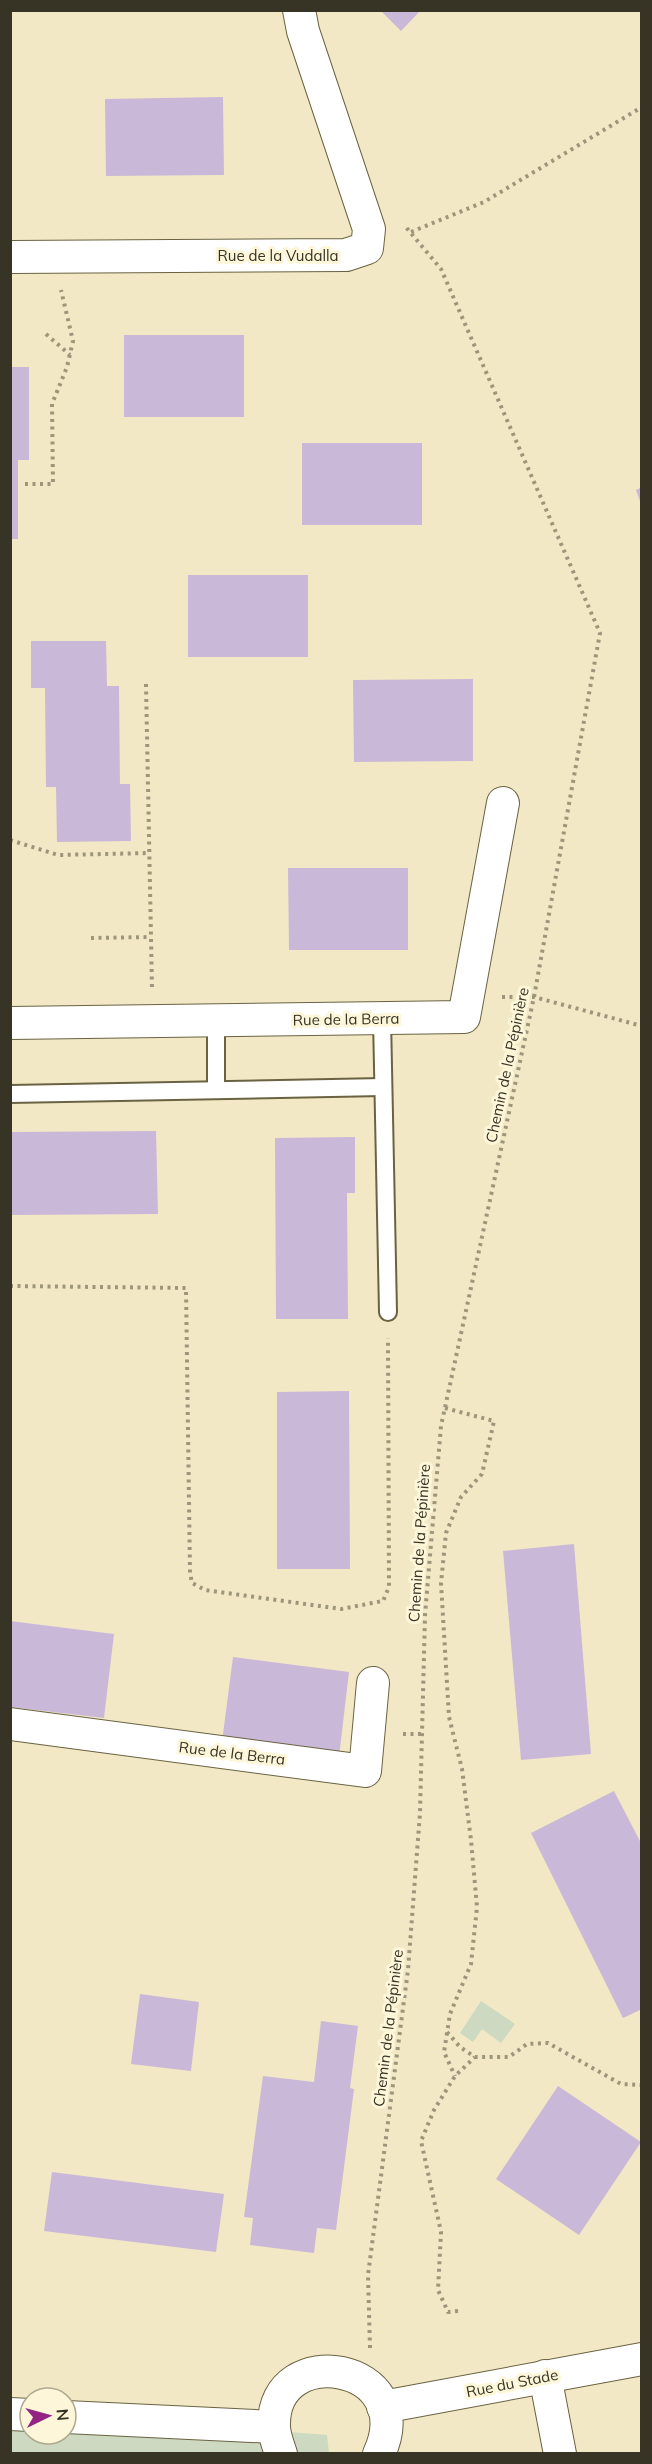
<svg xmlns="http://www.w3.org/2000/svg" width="652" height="2464" font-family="Mulish,sans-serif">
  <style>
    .park { fill: #cdd9c0 }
    .building { fill: #cab8d8 }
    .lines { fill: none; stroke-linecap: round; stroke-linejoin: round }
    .lane-casing { stroke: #6a6242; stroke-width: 20 }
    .street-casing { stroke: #6a6242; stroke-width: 34 }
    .path { stroke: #9d967c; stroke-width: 4; stroke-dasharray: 3 4.5; stroke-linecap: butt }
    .lane { stroke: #fff; stroke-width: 16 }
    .street { stroke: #fff; stroke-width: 32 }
    .labels { text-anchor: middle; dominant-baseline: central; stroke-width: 6; stroke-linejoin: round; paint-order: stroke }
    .street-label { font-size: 15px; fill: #373325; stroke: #fdf6d9 }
  </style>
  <rect width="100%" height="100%" fill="#f2e8c5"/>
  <g class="park">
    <polygon points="481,2001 515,2024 501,2043 482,2029 473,2042 460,2033"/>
    <polygon points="10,2410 30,2411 30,2434 66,2434 66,2414 327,2435 329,2453 11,2453"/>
  </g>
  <g class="building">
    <polygon points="380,10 421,10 401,31"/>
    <polygon points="223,97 224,175 106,176 105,99"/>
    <rect x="124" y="335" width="120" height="82"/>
    <polygon points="10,367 29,367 29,460 18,460 18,539 10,539"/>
    <rect x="302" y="443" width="120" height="82"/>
    <polygon points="642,487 642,504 641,504 636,490"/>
    <rect x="188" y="575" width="120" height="82"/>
    <polygon points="31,641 106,641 107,686 119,686 120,784 130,784 131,841 57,842 56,787 46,787 45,688 31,688"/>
    <polygon points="473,679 473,761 354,762 353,680"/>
    <polygon points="288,868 408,868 408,950 289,950"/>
    <polygon points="156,1131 158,1214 10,1215 10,1132"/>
    <polygon points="355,1137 355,1193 347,1193 348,1319 276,1319 275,1138"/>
    <polygon points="349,1391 350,1569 277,1569 277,1392"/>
    <polygon points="574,1544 591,1754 521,1760 503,1551"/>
    <polygon points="10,1621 114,1634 104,1718 10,1707"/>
    <polygon points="233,1657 349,1672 339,1757 222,1742"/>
    <polygon points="614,1791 642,1845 642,2009 623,2018 531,1833"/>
    <polygon points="140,1994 199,2002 191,2071 131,2064"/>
    <polygon points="321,2021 358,2026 350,2088 354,2089 336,2230 317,2228 314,2253 250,2245 253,2218 244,2217 263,2076 314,2082"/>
    <polygon points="558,2086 641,2142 579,2235 496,2179"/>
    <polygon points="52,2172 224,2194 216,2252 44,2231"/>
  </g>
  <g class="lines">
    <defs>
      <g id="lane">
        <polyline points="382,1018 388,1312"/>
        <polyline points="216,1089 216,1021"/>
        <polyline points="10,1094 383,1087"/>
      </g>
      <g id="street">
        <polyline points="10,257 346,255 367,248 369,229 303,31 299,10"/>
        <polyline points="10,1023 464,1017 503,803"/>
        <polyline points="10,1724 365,1771 373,1683"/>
        <polyline points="545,2376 560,2454"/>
        <polyline points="383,2407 642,2359"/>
        <polyline points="10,2414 30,2415"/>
        <polyline points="66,2417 274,2427"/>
        <path d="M281,2454C278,2445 274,2435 274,2426C272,2338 421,2363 379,2454"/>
      </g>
    </defs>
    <use href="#lane" class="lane-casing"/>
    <use href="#street" class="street-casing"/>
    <g class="path">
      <polyline points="411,232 484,202 642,107"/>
      <polyline points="46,334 70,355"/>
      <polyline points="25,484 53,484 52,404 67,367 73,341 61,290"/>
      <polyline points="146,684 152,988"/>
      <polyline points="10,840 58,855 149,853"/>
      <polyline points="91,938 151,937"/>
      <polyline points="502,997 534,997 642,1026"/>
      <polyline points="10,1286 186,1288 190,1573 192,1583 205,1590 341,1609 383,1601 389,1587 388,1338"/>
      <polyline points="445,1408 494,1421 482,1474 461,1497 446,1533 441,1583 449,1717 462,1769 471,1840 477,1907 471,1964 450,2014 444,2052 455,2076"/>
      <polyline points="403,1734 422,1734"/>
      <polyline points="447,2032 460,2047 475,2057 509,2057 527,2044 548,2043 621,2084 642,2085"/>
      <polyline points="458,2311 448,2312 438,2290 441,2232 421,2141 434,2110 455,2076 475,2057"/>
      <polyline points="370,2348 368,2275 408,1970 420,1813 425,1615 441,1426 534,997 600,633 441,269 405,226"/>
    </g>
    <use href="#lane" class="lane"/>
    <use href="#street" class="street"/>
  </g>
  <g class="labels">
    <g class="street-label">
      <text x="278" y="255">Rue de la Vudalla</text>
      <text transform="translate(346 1019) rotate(-1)">Rue de la Berra</text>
      <text transform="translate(507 1065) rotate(-78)">Chemin de la Pépinière</text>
      <text transform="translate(419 1543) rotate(-86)">Chemin de la Pépinière</text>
      <text transform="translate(232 1753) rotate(7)">Rue de la Berra</text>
      <text transform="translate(388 2028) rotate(-83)">Chemin de la Pépinière</text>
      <text transform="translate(512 2383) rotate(-11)">Rue du Stade</text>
    </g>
  </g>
  <rect width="652" height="2464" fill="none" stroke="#373325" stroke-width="24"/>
  <g transform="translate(48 2416) rotate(85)"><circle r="28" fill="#fdf6d9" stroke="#aea891" stroke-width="1.5"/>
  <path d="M0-4.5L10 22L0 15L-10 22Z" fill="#942484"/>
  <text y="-9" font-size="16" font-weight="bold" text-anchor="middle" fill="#373325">N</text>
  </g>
</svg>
